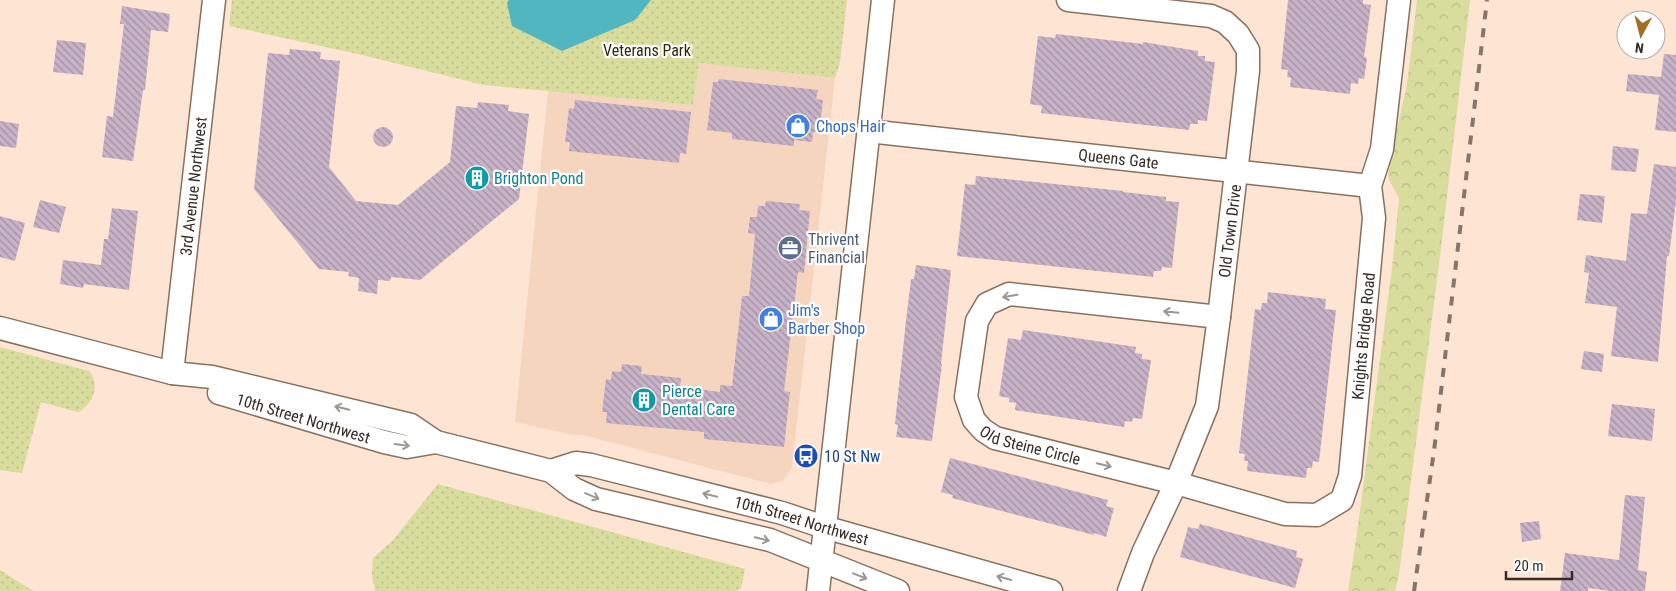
<svg xmlns="http://www.w3.org/2000/svg" width="1676" height="591" font-family="'Roboto Condensed',sans-serif">
  <style>
    .built { fill: #f6d5bf }
    .green { fill: url(#green-dots) }
    .forest { fill: url(#forest-crowns) }
    .water { fill: #51b6c0 }
    .building { fill: url(#building-back-hatch) }
    .lines { fill: none; stroke-linecap: round; stroke-linejoin: round }
    .minor-casing { stroke: #887161; stroke-width: 25 }
    .minor { stroke: #fff; stroke-width: 22 }
    .rail { stroke: #85756a; stroke-width: 4; stroke-dasharray: 9 9; stroke-linecap: butt }
    .oneway { stroke: #9a9692 }
    .labels { text-anchor: middle; dominant-baseline: central; stroke-width: 4.5; stroke-linejoin: round; paint-order: stroke }
    .park-label { font-size: 16px; fill: #2b2b0b; stroke: #fff }
    .shop-label { font-size: 16px; fill: #366cbe; stroke: #fff; text-anchor: start }
    .street-label { font-size: 16px; fill: #362c26; stroke: #fff }
    .culture-label { font-size: 16px; fill: #0d838f; stroke: #fff; text-anchor: start }
    .service-label { font-size: 16px; fill: #4e5e75; stroke: #fff; text-anchor: start }
    .transit-label { font-size: 16px; fill: #164399; stroke: #fff; text-anchor: start }
  </style>
  <defs>
    <pattern id="green-dots" width="8" height="8" patternUnits="userSpaceOnUse" patternTransform="scale(1.25)"><rect width="8" height="8" fill="#d8dc9c"/><path d="M2 2h.1M6 6h.1" fill="none" stroke="#babd86" stroke-width="1.8" stroke-linecap="round"/></pattern>
    <pattern id="forest-crowns" width="20" height="18" patternUnits="userSpaceOnUse" patternTransform="scale(1.25)"><rect width="20" height="18" fill="#d8dc9c"/><path d="M2 6a3 3 0 1 1 6 0M12 15a3 3 0 1 1 6 0" fill="none" stroke="#babd86"/></pattern>
    <pattern id="building-back-hatch" width="6" height="6" patternUnits="userSpaceOnUse" patternTransform="scale(1.25)"><rect width="6" height="6" fill="#c7b2c7"/><path d="M-1 5l2 2M0 0l6 6M5-1l2 2" fill="none" stroke="#a291a1"/></pattern>
  </defs>
  <rect width="100%" height="100%" fill="#fee4d2"/>
  <polygon class="built" points="699,63 835,78 792,467 784,480 771,484 583,435 573,435 515,422 548,91 693,105"/>
  <g class="green">
    <polygon points="232,0 847,0 840,62 835,78 699,63 693,105 484,85 358,54 229,26"/>
    <path d="M0,347L89,371C101,384 93,405 78,412L41,402L22,473L0,470Z"/>
    <polygon points="438,484 745,569 741,588 737,591 375,591 372,575 373,558 393,540"/>
    <polygon points="0,570 33,591 0,591"/>
  </g>
  <polygon class="forest" points="1417,0 1470,0 1440,256 1399,574 1395,591 1348,591 1357,533 1392,268 1399,198 1389,180 1388,167 1407,85"/>
  <polygon class="water" points="509,0 651,0 635,20 562,51 512,26 507,3"/>
  <g class="building">
    <polygon points="1288,0 1363,0 1363,4 1371,5 1364,57 1367,58 1364,79 1359,78 1358,84 1351,83 1350,94 1290,87 1291,78 1287,77 1288,70 1281,69"/>
    <polygon points="122,6 170,14 168,32 151,30 145,90 143,90 133,161 102,157 107,116 113,117 124,24 120,24"/>
    <polygon points="1056,34 1143,44 1143,42 1198,51 1198,56 1205,56 1205,61 1215,62 1207,121 1198,120 1198,124 1190,124 1189,130 1041,113 1042,106 1030,104 1038,36 1055,38"/>
    <polygon points="57,40 86,43 83,75 53,72"/>
    <polygon points="290,49 321,52 320,59 340,61 329,167 356,201 398,205 450,162 456,106 477,108 478,102 509,105 508,111 529,114 519,199 420,280 391,277 390,281 378,280 377,294 358,291 359,278 348,276 349,272 319,269 254,189 268,53 289,55"/>
    <polygon points="1664,54 1676,55 1676,132 1655,130 1659,95 1626,91 1628,74 1661,77"/>
    <polygon points="719,79 818,90 816,99 823,100 819,132 813,132 812,142 794,140 794,146 732,139 732,133 707,130 713,82 718,82"/>
    <polygon points="575,100 691,112 686,154 680,153 679,163 569,151 570,142 565,142 569,108 574,109"/>
    <polygon points="0,121 19,124 16,148 0,146"/>
    <circle cx="383" cy="137" r="10"/>
    <polygon points="1613,146 1639,149 1636,172 1611,170"/>
    <polygon points="1654,164 1676,167 1676,201 1669,256 1667,256 1658,362 1611,356 1617,307 1585,303 1589,273 1584,272 1586,255 1626,261 1631,213 1647,214"/>
    <polygon points="976,176 1123,191 1123,192 1166,197 1166,201 1179,202 1172,268 1162,267 1161,271 1154,271 1153,277 957,256 965,184 975,185"/>
    <polygon points="1580,194 1605,196 1602,223 1577,220"/>
    <polygon points="40,200 66,207 59,233 33,227"/>
    <polygon points="766,201 800,204 799,210 810,211 804,273 798,272 784,391 790,392 784,447 704,439 704,432 606,423 607,412 602,412 606,379 611,380 612,371 621,372 622,364 642,366 641,374 681,378 680,387 720,392 720,385 732,386 742,296 749,296 755,234 748,233 750,217 757,217 758,206 765,206"/>
    <polygon points="112,208 138,211 129,290 84,284 83,288 60,284 63,260 101,265 104,239 108,239"/>
    <polygon points="0,216 25,223 15,261 0,257"/>
    <polygon points="916,265 951,270 941,364 942,364 932,441 896,437 898,425 895,424 897,404 906,321 911,279 914,279"/>
    <polygon points="1268,292 1326,299 1325,309 1336,310 1319,462 1313,461 1312,468 1307,468 1306,478 1247,471 1248,461 1244,461 1245,454 1239,453 1255,309 1261,310 1262,303 1267,303"/>
    <polygon points="1023,330 1136,347 1135,353 1142,354 1142,359 1151,360 1142,419 1133,418 1132,422 1125,421 1124,427 1015,410 1016,403 1009,402 1009,398 999,396 1008,338 1021,340"/>
    <polygon points="1584,351 1604,354 1602,372 1581,369"/>
    <polygon points="1612,404 1655,409 1652,441 1608,436"/>
    <polygon points="950,458 1108,500 1106,506 1114,508 1106,537 1094,533 1094,535 952,498 953,495 941,492"/>
    <polygon points="1625,495 1645,497 1638,570 1647,572 1645,591 1610,591 1588,588 1588,591 1560,591 1565,553 1619,560"/>
    <polygon points="1539,521 1541,539 1522,542 1520,523"/>
    <polygon points="1200,524 1297,551 1296,557 1303,559 1295,588 1180,557 1188,527 1198,529"/>
  </g>
  <g class="lines">
    <defs>
      <g id="minor">
        <polyline points="1068,0 1211,16 1225,22 1238,34 1248,50 1248,71 1219,317 1207,406 1176,483 1143,553 1129,591"/>
        <path id="s1" d="M868,131L1370,186"/>
        <path id="s2" d="M1219,317L1009,294L987,304L977,321L966,397L974,420L983,430L995,438L1176,483L1285,514L1317,515L1342,500L1350,476L1374,218L1370,186L1382,149L1399,0"/>
        <polyline points="0,328 172,373 212,377 411,425 436,442 551,471 574,489 596,499 770,540 898,591"/>
        <path id="s3" d="M172,373L214,0"/>
        <path id="s4" d="M219,393L384,442L407,447L436,442"/>
        <path id="s5" d="M551,471L576,463L591,465L782,513L824,527L1051,591"/>
        <polyline points="818,591 883,0"/>
      </g>
    </defs>
    <use href="#minor" class="minor-casing"/>
    <use href="#minor" class="minor"/>
    <polyline class="rail" points="1414,591 1434,451 1487,0"/>
  </g>
  <defs><path id="oneway-shaft" d="M-6 0H5M1.5-3L5.5 0L1.5 3" fill="none" stroke-width="1.6" stroke-linecap="round" stroke-linejoin="round" transform="scale(1.25)"/></defs>
  <g class="oneway">
    <use href="#oneway-shaft" transform="translate(1010 296) rotate(171)"/>
    <use href="#oneway-shaft" transform="translate(1171 312) rotate(-174)"/>
    <use href="#oneway-shaft" transform="translate(342 408) rotate(-166)"/>
    <use href="#oneway-shaft" transform="translate(402 445) rotate(8)"/>
    <use href="#oneway-shaft" transform="translate(1104 465) rotate(14)"/>
    <use href="#oneway-shaft" transform="translate(710 495) rotate(-166)"/>
    <use href="#oneway-shaft" transform="translate(592 496) rotate(23)"/>
    <use href="#oneway-shaft" transform="translate(762 539) rotate(14)"/>
    <use href="#oneway-shaft" transform="translate(860 576) rotate(21)"/>
    <use href="#oneway-shaft" transform="translate(1004 578) rotate(-164)"/>
  </g>
  <defs>
    <symbol id="shop-disc" viewBox="-11 -11 22 22"><circle r="9.5" fill="#3f7fe0" stroke="#fff"/><path d="M-5-2.5h2.3a2.7 3.5 0 0 1 5.4 0H5L5.5 6h-11ZM-1.5-2.5h3a1.5 2.3 0 0 0-3 0Z" fill="#fff"/></symbol>
    <symbol id="building-disc" viewBox="-11 -11 22 22"><circle r="9.5" fill="#0f9aa8" stroke="#fff"/><path d="M-4-6H4V6H1V3H-1V6H-4ZM-2.5-4.3h1.7v1.8h-1.7ZM.8-4.3h1.7v1.8H.8ZM-2.5-1h1.7V.8h-1.7ZM.8-1h1.7V.8H.8Z" fill="#fff"/></symbol>
    <symbol id="office-disc" viewBox="-11 -11 22 22"><circle r="9.5" fill="#5c6f8a" stroke="#fff"/><path d="M-6-3h4V-5.5h4V-3h4V5H-6ZM-1-4.5V-3h2v-1.5ZM-6 0V1H6V0Z" fill="#fff"/></symbol>
    <symbol id="bus-disc" viewBox="-11 -11 22 22"><circle r="9.5" fill="#1a4fb4" stroke="#fff"/><path d="M-5-6H5V4H4V6H2V4H-2V6H-4V4H-5ZM-3.5-4V0h7V-4ZM-3.5 1.2v1.5H-2V1.2ZM2 1.2v1.5H3.5V1.2Z" fill="#fff"/></symbol>
  </defs>
  <g fill-rule="evenodd">
    <use href="#shop-disc" x="784" y="112" width="28" height="28"/>
    <use href="#building-disc" x="463" y="164" width="28" height="28"/>
    <use href="#office-disc" x="776" y="234" width="28" height="28"/>
    <use href="#shop-disc" x="757" y="305" width="28" height="28"/>
    <use href="#building-disc" x="630" y="386" width="28" height="28"/>
    <use href="#bus-disc" x="792" y="442" width="28" height="28"/>
  </g>
  <g class="labels">
    <g class="park-label">
      <text x="647" y="50">Veterans Park</text>
    </g>
    <g class="shop-label">
      <text x="816" y="126">Chops Hair</text>
      <text x="788" y="310">Jim's<tspan x="788" dy="18">Barber Shop</tspan></text>
    </g>
    <g class="street-label">
      <text stroke="none"><textPath href="#s1" startOffset="252">Queens Gate</textPath></text>
      <text stroke="none"><textPath href="#s3" startOffset="188">3rd Avenue Northwest</textPath></text>
      <text transform="translate(1230 231) rotate(-83)">Old Town Drive</text>
      <text stroke="none"><textPath href="#s2" startOffset="911">Knights Bridge Road</textPath></text>
      <text stroke="none"><textPath href="#s4" startOffset="88">10th Street Northwest</textPath></text>
      <text stroke="none"><textPath href="#s2" startOffset="420">Old Steine Circle</textPath></text>
      <text stroke="none"><textPath href="#s5" startOffset="259">10th Street Northwest</textPath></text>
    </g>
    <g class="culture-label">
      <text x="494" y="178">Brighton Pond</text>
      <text x="662" y="391">Pierce<tspan x="662" dy="18">Dental Care</tspan></text>
    </g>
    <g class="service-label">
      <text x="808" y="239">Thrivent<tspan x="808" dy="18">Financial</tspan></text>
    </g>
    <g class="transit-label">
      <text x="824" y="456">10 St Nw</text>
    </g>
  </g>
  <g transform="translate(1641 35) rotate(187)"><circle r="24" fill="#ffffff" stroke="#afaba8"/>
  <path d="M0-4L9 19L0 12L-9 19Z" fill="#a26e26"/>
  <text y="-8" font-size="14" font-weight="bold" text-anchor="middle" fill="#362c26">N</text>
  </g>
  <path d="M1506 571v8h66v-8" fill="none" stroke="#362c26" stroke-width="2.5"/>
  <text x="1514" y="571" font-size="15" fill="#362c26" stroke="#ffffff" stroke-width="4" paint-order="stroke">20 m</text>
</svg>
